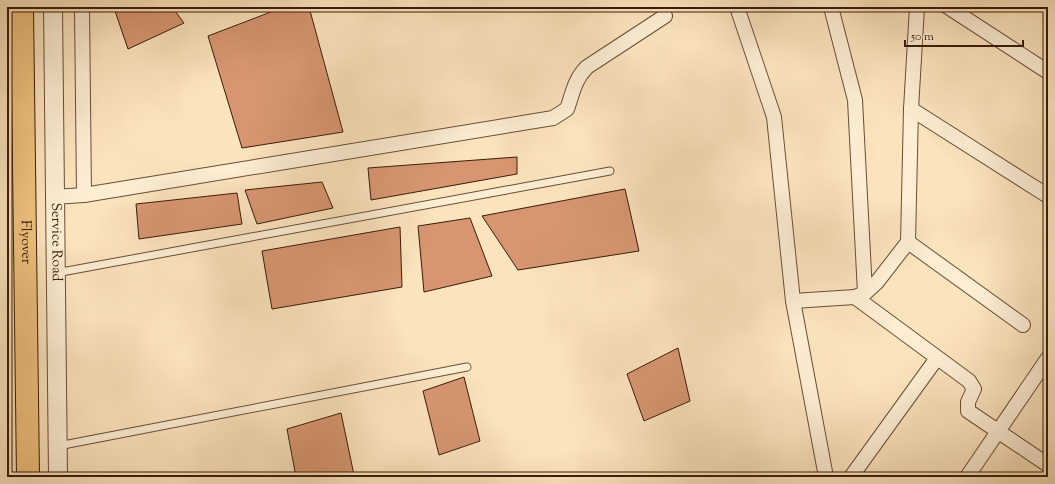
<svg xmlns="http://www.w3.org/2000/svg" width="1055" height="484" font-family="'Sorts Mill Goudy',serif">
  <style>
    .building { fill: #d79671; stroke: #3a1c09 }
    .lines { fill: none; stroke-linecap: round; stroke-linejoin: round }
    .service-casing { stroke: #6a4e36; stroke-width: 9 }
    .minor-casing { stroke: #6a4e36; stroke-width: 16 }
    .tertiary-casing { stroke: #6a4e36; stroke-width: 20 }
    .trunk-casing { stroke: #3a1c09; stroke-width: 24 }
    .service { stroke: #fcedd3; stroke-width: 7 }
    .minor { stroke: #fcedd3; stroke-width: 14 }
    .tertiary { stroke: #fcedd3; stroke-width: 18 }
    .trunk { stroke: #eec27e; stroke-width: 22 }
    .labels { text-anchor: middle; dominant-baseline: central; stroke-width: 3; stroke-linejoin: round; paint-order: stroke }
    .street-label { font-size: 14px; fill: #3a1c09; stroke: #fcedd3 }
  </style>
  <rect width="100%" height="100%" fill="#fbe3bc"/>
  <filter id="stains"><feTurbulence type="fractalNoise" baseFrequency=".005" numOctaves="4"/><feColorMatrix values="0 0 0 0 .2 0 0 0 0 .09 0 0 0 0 .02 0 0 0 .5 -.17"/></filter>
  <radialGradient id="worn" r=".72"><stop offset=".6" stop-color="#630" stop-opacity="0"/><stop offset="1" stop-color="#630" stop-opacity=".3"/></radialGradient>
  <g class="building">
    <polygon points="117,7 172,7 184,23 128,49 114,8"/>
    <polygon points="284,7 309,7 343,132 242,148 208,36"/>
    <polygon points="517,157 517,174 371,200 368,168"/>
    <polygon points="322,182 333,208 257,224 245,190"/>
    <polygon points="625,189 639,251 518,270 482,216"/>
    <polygon points="237,193 242,224 139,239 136,204"/>
    <polygon points="470,218 492,276 424,292 418,226"/>
    <polygon points="400,227 402,287 272,309 262,251"/>
    <polygon points="678,348 690,401 644,421 627,374"/>
    <polygon points="464,377 480,441 439,455 423,391"/>
    <polygon points="341,413 354,475 345,477 296,477 287,429"/>
  </g>
  <g class="lines">
    <defs>
      <g id="service">
        <polyline points="56,273 610,171"/>
        <polyline points="58,446 467,367"/>
      </g>
      <g id="minor">
        <path d="M82,7L84,195L553,118L567,109C573,93 574,80 587,67L665,16"/>
        <polyline points="737,7 774,117 793,301"/>
        <polyline points="831,7 855,100 865,293"/>
        <polyline points="948,7 1048,72"/>
        <polyline points="911,109 1048,196"/>
        <polyline points="54,197 84,195"/>
        <polyline points="908,242 1023,325"/>
        <polyline points="855,297 969,381 974,389 968,402 968,411 1048,465"/>
        <polyline points="826,477 793,301 855,297 865,293 877,282 908,242 911,109 917,7"/>
        <polyline points="851,477 937,358"/>
        <polyline points="967,477 1048,358"/>
      </g>
      <g id="tertiary">
        <path id="s1" d="M53,7L58,477"/>
      </g>
      <g id="trunk">
        <path id="s2" d="M22,7L28,477"/>
      </g>
    </defs>
    <use href="#service" class="service-casing"/>
    <use href="#minor" class="minor-casing"/>
    <use href="#tertiary" class="tertiary-casing"/>
    <use href="#trunk" class="trunk-casing"/>
    <use href="#service" class="service"/>
    <use href="#minor" class="minor"/>
    <use href="#tertiary" class="tertiary"/>
    <use href="#trunk" class="trunk"/>
  </g>
  <g class="labels">
    <g class="street-label">
      <text stroke="none"><textPath href="#s2" startOffset="235">Flyover</textPath></text>
      <text stroke="none"><textPath href="#s1" startOffset="235">Service Road</textPath></text>
    </g>
  </g>
  <rect width="1055" height="484" fill="none" stroke="#fbe3bc" stroke-width="24"/>
  <rect x="8" y="8" width="1039" height="468" fill="none" stroke="#3a1c09" stroke-width="2"/>
  <rect x="12" y="12" width="1031" height="460" fill="none" stroke="#3a1c09"/>
  <path d="M905 40v6h118v-6" fill="none" stroke="#3a1c09" stroke-width="2"/>
  <text x="911" y="40" font-size="12" fill="#3a1c09" stroke="#fcedd3" stroke-width="3" paint-order="stroke">50 m</text>
  <rect width="100%" height="100%" filter="url(#stains)"/>
  <rect width="100%" height="100%" fill="url(#worn)"/>
</svg>
